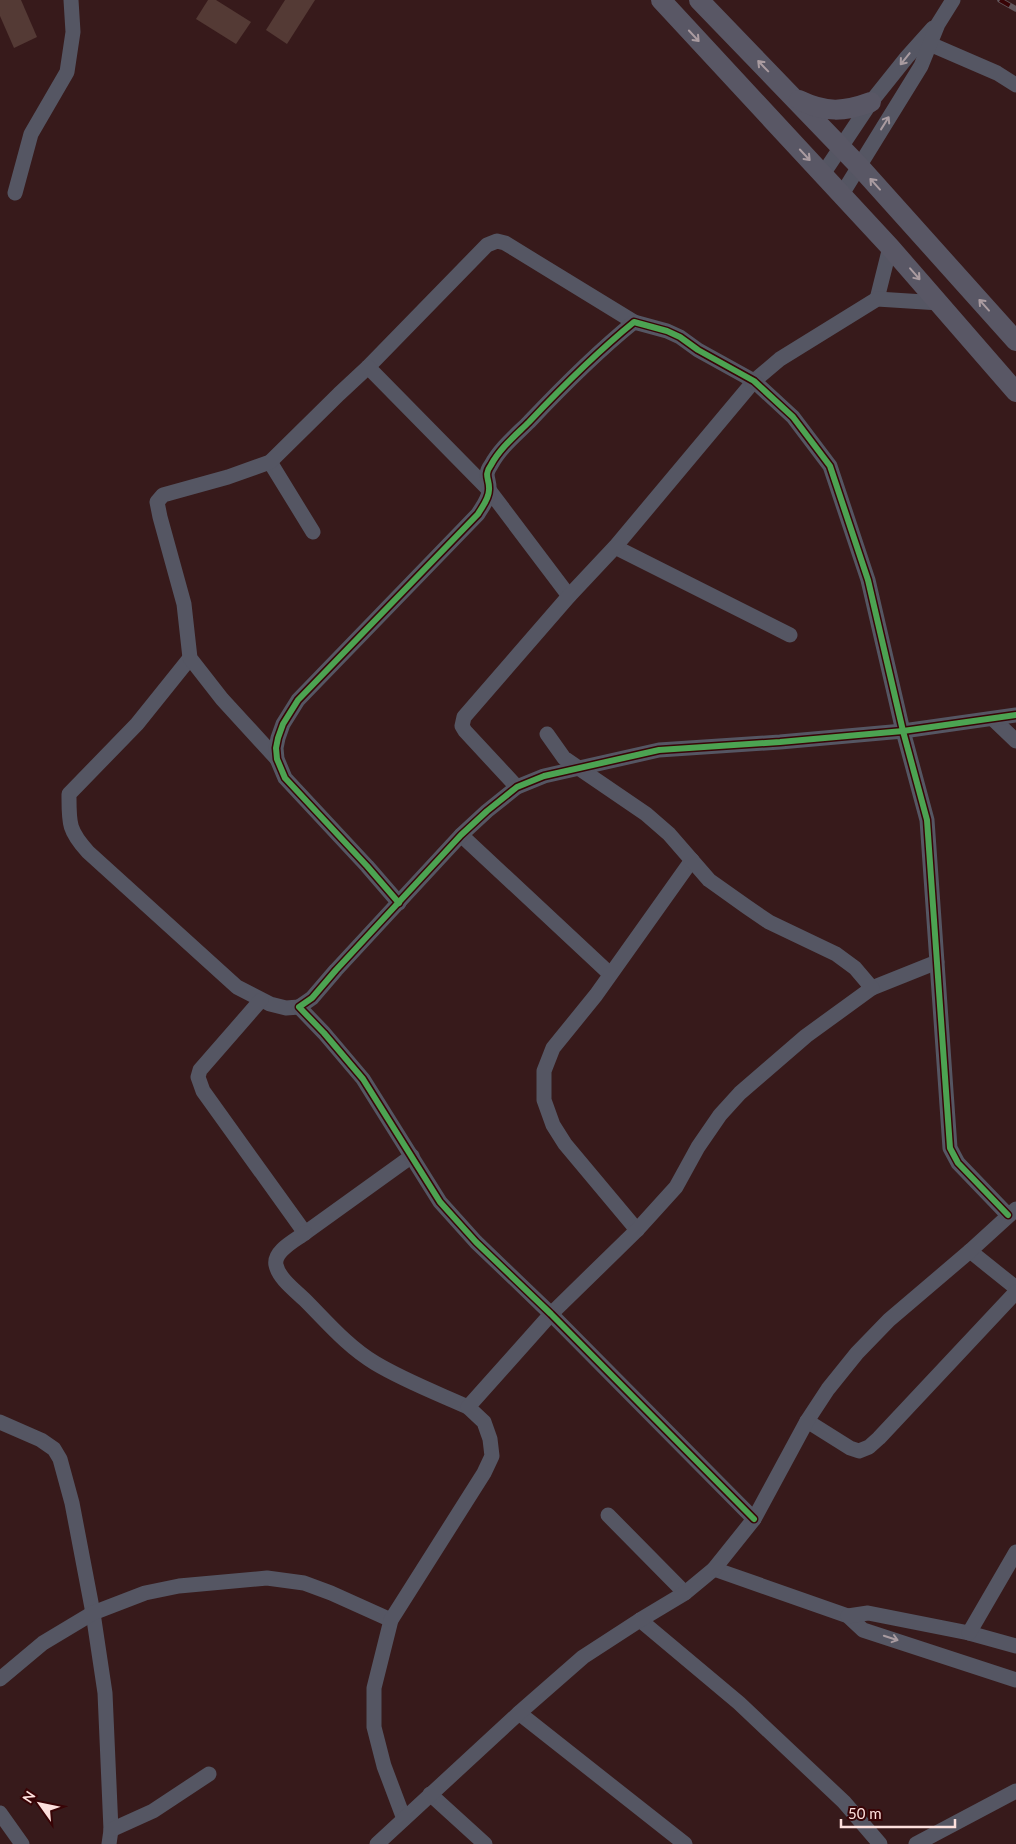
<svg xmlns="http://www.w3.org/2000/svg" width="1016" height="1844" font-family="Lato,sans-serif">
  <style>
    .building { fill: #543a35 }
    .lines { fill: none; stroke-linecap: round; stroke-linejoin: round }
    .street { stroke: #555663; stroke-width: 15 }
    .secondary { stroke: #595765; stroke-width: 20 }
    .rail-casing { stroke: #62575c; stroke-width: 5.5 }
    .rail { stroke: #380406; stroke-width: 4; stroke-dasharray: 11; stroke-linecap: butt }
    .cycleway-casing { stroke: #380406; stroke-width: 9 }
    .cycleway { stroke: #4ca352; stroke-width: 6 }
    .oneway { stroke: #ab9ca1 }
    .oneway2 { stroke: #a99ba0 }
  </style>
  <rect width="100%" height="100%" fill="#371a1b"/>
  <g class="building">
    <polygon points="0,0 21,0 37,37 14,48 0,16"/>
    <polygon points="208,0 216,0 251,22 236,44 196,19"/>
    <polygon points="285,0 315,0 287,44 266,30"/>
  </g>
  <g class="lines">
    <g class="street">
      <polyline points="923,41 997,73 1016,85"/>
      <polyline points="823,174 871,102 907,57 933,28"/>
      <polyline points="15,193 31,134 67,72 73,32 71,0"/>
      <polyline points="842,194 921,66 938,24 953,0"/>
      <polyline points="877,299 890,247"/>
      <polyline points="368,367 487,245 497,241 505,243 634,322"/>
      <polyline points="270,462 313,532"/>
      <polyline points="615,547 790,635"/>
      <path d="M190,658L137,724L69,794C69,823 68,830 88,852L237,987L270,1004L286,1008L299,1007"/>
      <polyline points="993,719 1016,741"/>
      <polyline points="277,759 222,699 190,658 184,604 160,517 157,502 163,495 228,477 270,462 339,394 368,367 489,490 569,596"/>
      <polyline points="517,787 465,731 462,726 464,717 569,596 615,547 754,381 780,359 877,299 940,303"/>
      <polyline points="461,835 610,974"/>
      <path d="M399,903L367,866L285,778L277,759L276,748L278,738L283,724L298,700L478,514C482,507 489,499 489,490C490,479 483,476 491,465C500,448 516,435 529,422C562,387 597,352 634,322L667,331L680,337L698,350L754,381L793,417L830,466L868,580L903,731L927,820L950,1148L958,1163L1008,1215"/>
      <polyline points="872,988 937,962"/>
      <polyline points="261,1000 200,1070 198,1077 203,1091 305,1233 412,1156"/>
      <polyline points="637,1230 565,1144 553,1125 544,1100 544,1071 553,1048 596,995 692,860"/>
      <path d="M305,1233C296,1240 273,1251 276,1265C279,1279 296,1291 305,1300C327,1322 348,1347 375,1363C405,1381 437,1393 468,1407"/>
      <polyline points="970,1251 1016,1288"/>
      <polyline points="807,1421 850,1448 859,1451 869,1447 879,1438 1016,1292"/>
      <polyline points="0,1422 41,1440 54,1449 60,1459 72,1503 93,1613 105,1693 111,1830 109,1844"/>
      <polyline points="608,1515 685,1593"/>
      <polyline points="754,1519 551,1314 476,1242 440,1202 363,1079 324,1033 299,1007 312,998 336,970 461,835 487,811 517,787 544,776 659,750 780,742 903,731 1016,715"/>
      <polyline points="714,1569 848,1616 863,1630 1016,1680"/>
      <polyline points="848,1616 868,1613 969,1633 1016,1646"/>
      <polyline points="640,1620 739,1703 844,1802 880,1844"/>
      <polyline points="969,1633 1016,1552"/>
      <polyline points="0,1679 43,1643 93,1613 145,1593 179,1586 267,1578 304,1583 331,1593 391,1620"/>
      <polyline points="519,1713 685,1844"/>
      <polyline points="430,1794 485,1844"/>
      <polyline points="0,1813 22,1844"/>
      <polyline points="404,1819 384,1766 374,1727 374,1688 391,1620 484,1473 492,1456 490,1439 484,1422 468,1407 551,1314 637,1230 676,1187 698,1147 720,1115 740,1093 806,1036 872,988 855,968 836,954 769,922 747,907 709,880 669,834 646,814 564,758 547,734"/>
      <polyline points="111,1830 153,1811 209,1774"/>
      <polyline points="377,1844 519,1713 583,1657 640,1620 685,1593 714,1569 754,1519 807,1421 828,1389 857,1353 889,1320 970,1251 1016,1209"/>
      <polyline points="916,1844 1016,1791"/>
    </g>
    <g class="secondary">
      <polyline points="661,0 890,247 1016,392"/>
      <polyline points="699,0 859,166 1016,341"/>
      <path d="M799,100C826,113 844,112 871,102"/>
    </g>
    <defs>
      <polyline id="rail" points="1000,0 1016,9"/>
    </defs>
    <use href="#rail" class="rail-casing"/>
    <use href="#rail" class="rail"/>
    <defs>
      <g id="cycleway">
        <path d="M399,903L367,866L285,778L277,759L276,748L278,738L283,724L298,700L478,514C482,507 489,499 489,490C490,479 483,476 491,465C500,448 516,435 529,422C562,387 597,352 634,322L667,331L680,337L698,350L754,381L793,417L830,466L868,580L903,731L927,820L950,1148L958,1163L1008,1215"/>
        <polyline points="754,1519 551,1314 476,1242 440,1202 363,1079 324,1033 299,1007 312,998 336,970 461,835 487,811 517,787 544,776 659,750 780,742 903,731 1016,715"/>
      </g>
    </defs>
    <use href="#cycleway" class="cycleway-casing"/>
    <use href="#cycleway" class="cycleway"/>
  </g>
  <defs><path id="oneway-shaft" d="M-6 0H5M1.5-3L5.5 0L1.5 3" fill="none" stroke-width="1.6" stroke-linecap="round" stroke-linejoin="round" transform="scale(1.25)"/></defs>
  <g class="oneway">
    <use href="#oneway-shaft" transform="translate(694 36) rotate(47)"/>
    <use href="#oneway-shaft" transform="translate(763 66) rotate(-134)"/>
    <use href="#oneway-shaft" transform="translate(805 155) rotate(47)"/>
    <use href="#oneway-shaft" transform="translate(875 184) rotate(-132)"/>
    <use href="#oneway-shaft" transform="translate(915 274) rotate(49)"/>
    <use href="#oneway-shaft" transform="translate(984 305) rotate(-132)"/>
  </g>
  <g class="oneway2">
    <use href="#oneway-shaft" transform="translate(905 59) rotate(129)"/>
    <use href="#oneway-shaft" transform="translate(885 123) rotate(-58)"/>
    <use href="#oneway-shaft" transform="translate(891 1638) rotate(18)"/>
  </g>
  <g transform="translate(40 1804) rotate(303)" stroke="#380406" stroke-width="4" paint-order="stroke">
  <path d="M0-4L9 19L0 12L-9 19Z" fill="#fde0dd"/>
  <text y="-8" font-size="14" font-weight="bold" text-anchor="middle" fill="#fde0dd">N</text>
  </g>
  <path d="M841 1819v8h114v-8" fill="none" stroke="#fde0dd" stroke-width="2.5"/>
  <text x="848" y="1819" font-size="15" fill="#fde0dd" stroke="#380406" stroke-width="4" paint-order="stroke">50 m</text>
</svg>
